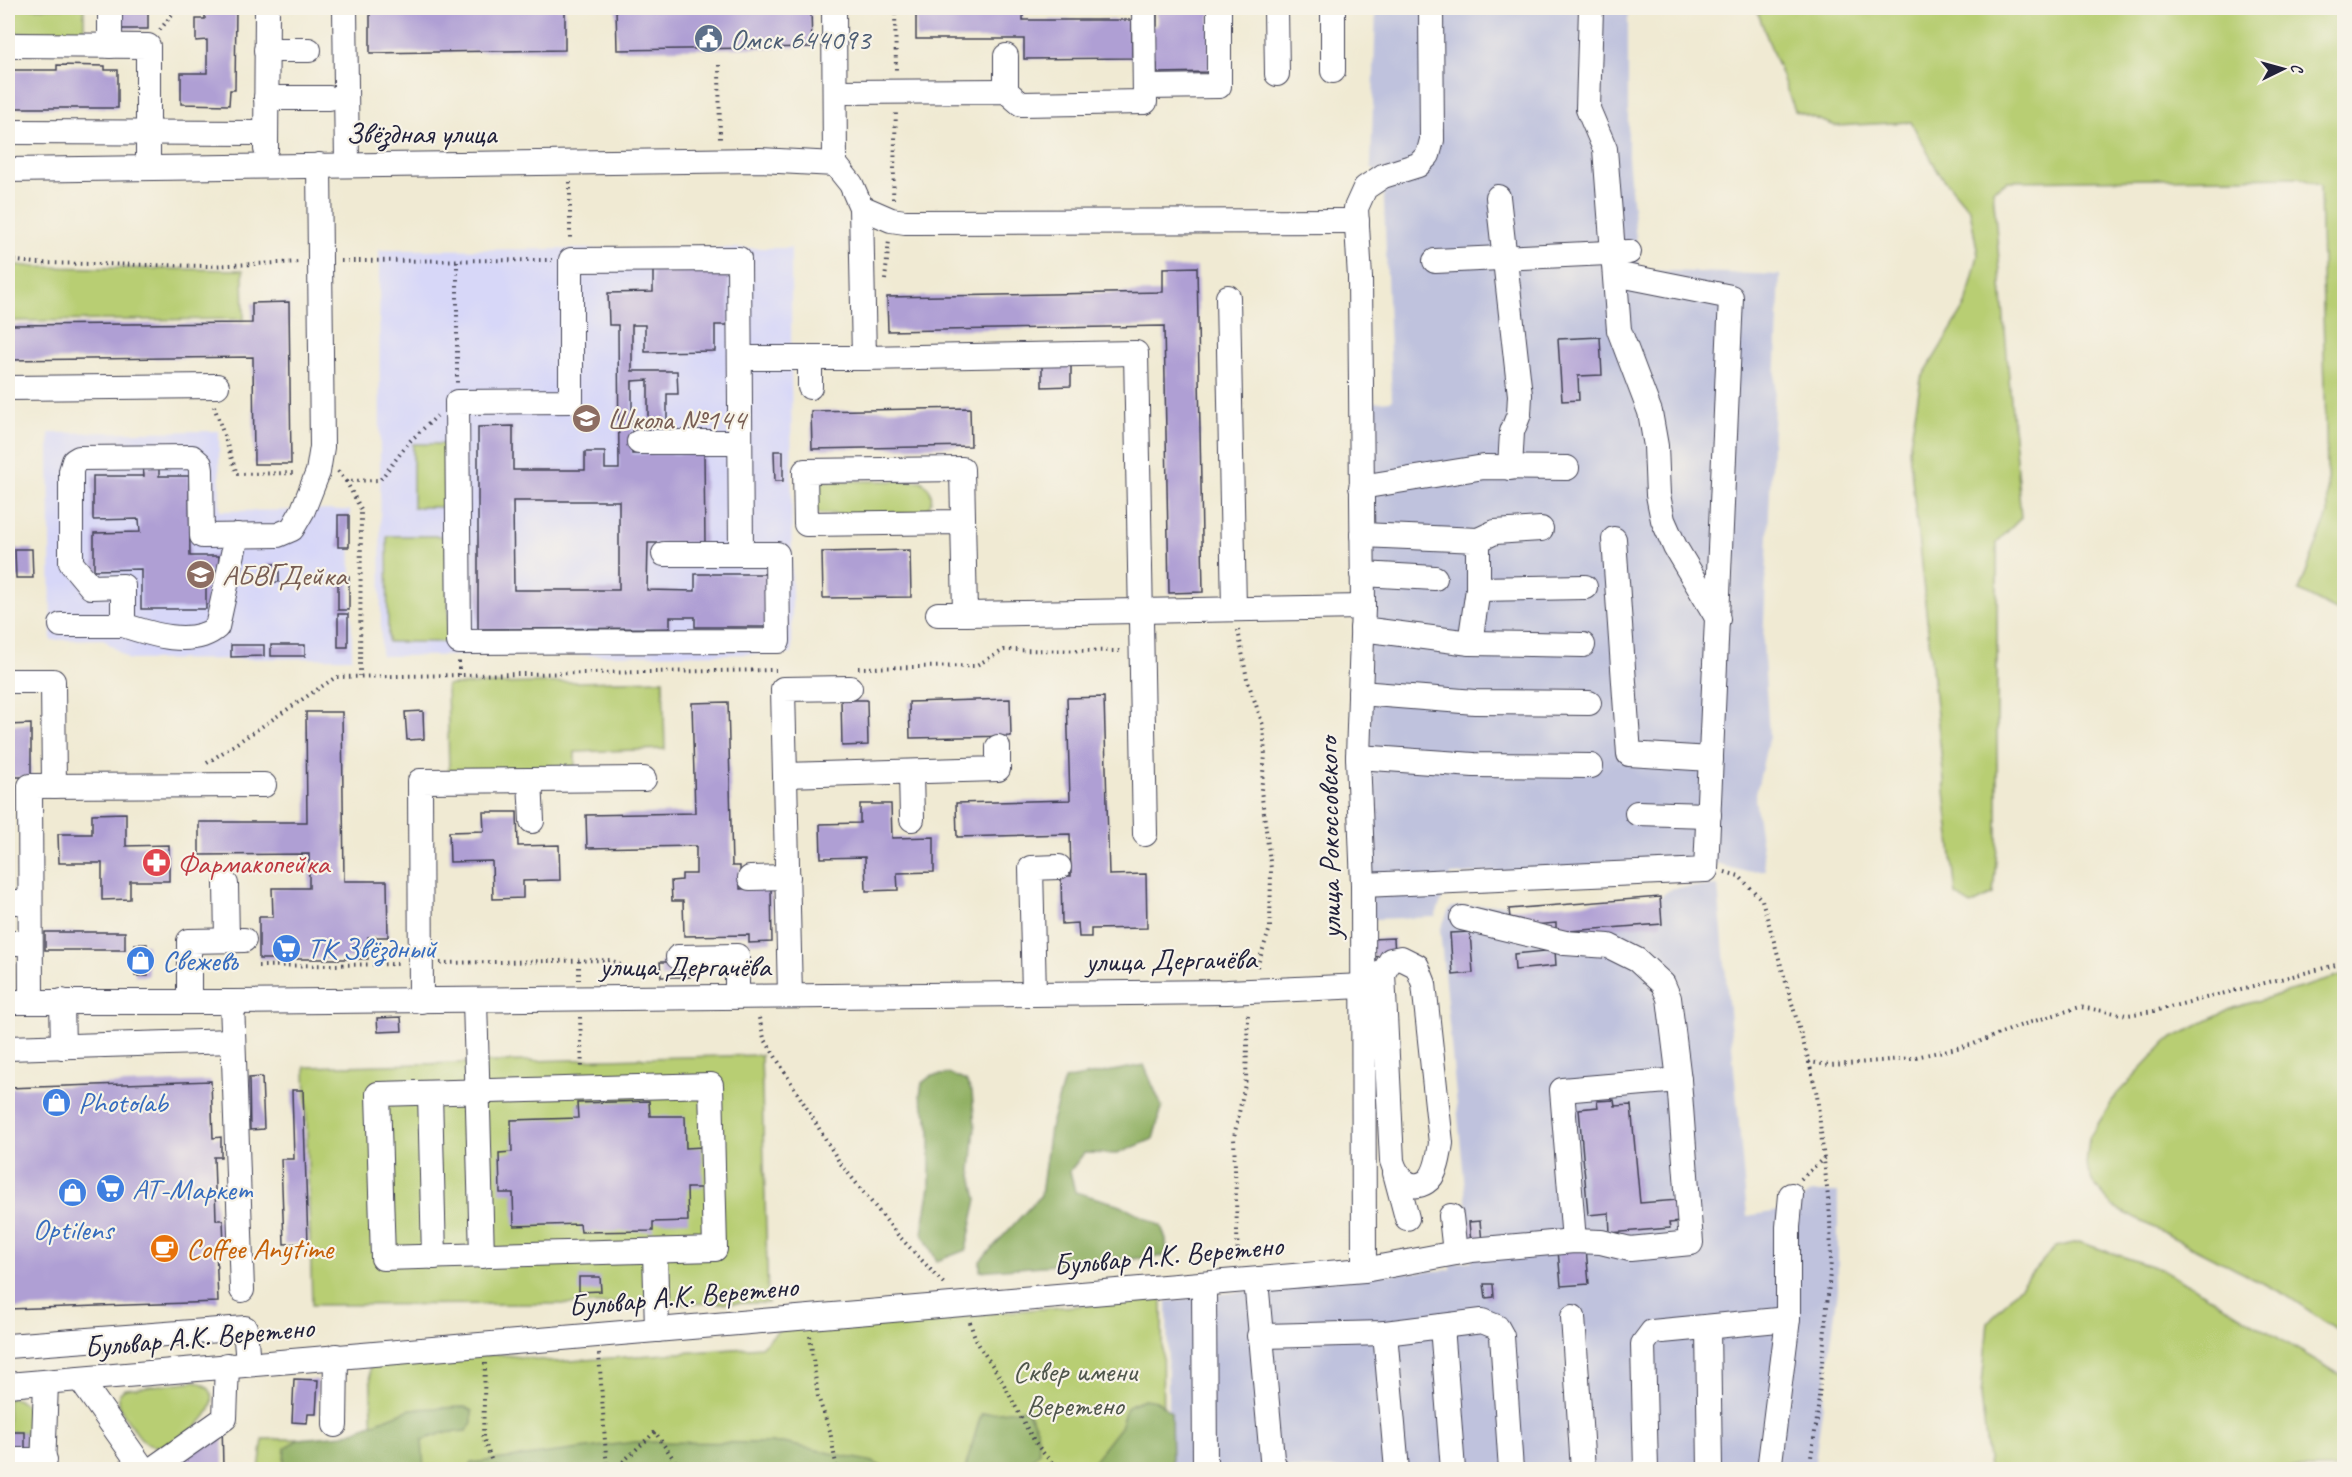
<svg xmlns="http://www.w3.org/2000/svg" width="2352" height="1477" font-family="Caveat,sans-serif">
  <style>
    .built { fill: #d7d7f8 }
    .industrial { fill: #bfc2dd }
    .green { fill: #b8ce73; stroke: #6d7857; stroke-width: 1.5 }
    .forest { fill: #92b165; stroke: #5a6a50; stroke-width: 1.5 }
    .building { fill: #af9fd4; fill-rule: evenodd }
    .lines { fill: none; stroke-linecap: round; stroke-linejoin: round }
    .minor-casing { stroke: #414052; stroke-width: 26 }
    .path { stroke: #414052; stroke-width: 4; stroke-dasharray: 1.5 4.5; stroke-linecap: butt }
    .minor { stroke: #fff; stroke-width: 24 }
    .labels { text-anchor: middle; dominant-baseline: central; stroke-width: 4.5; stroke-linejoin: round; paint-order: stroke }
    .service-label { font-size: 30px; fill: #4e5e75; stroke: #f7f3e8; text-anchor: start }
    .street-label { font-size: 30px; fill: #22223b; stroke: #f7f3e8 }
    .education-label { font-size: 30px; fill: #785e54; stroke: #f7f3e8; text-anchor: start }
    .health-label { font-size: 30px; fill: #be3a42; stroke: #f7f3e8; text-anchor: start }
    .shop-label { font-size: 30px; fill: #366cbe; stroke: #f7f3e8; text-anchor: start }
    .food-label { font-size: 30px; fill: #c56008; stroke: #f7f3e8; text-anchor: start }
    .park-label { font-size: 30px; fill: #4f564c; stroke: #f7f3e8 }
  </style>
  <rect width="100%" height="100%" fill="#f7f3e8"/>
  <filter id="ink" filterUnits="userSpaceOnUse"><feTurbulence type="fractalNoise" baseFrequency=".0167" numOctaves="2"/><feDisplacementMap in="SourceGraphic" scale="12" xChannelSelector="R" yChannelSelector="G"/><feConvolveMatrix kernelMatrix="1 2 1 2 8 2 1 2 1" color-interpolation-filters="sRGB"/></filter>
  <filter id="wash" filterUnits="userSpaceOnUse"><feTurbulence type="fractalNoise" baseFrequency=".008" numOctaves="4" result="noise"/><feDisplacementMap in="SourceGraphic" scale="24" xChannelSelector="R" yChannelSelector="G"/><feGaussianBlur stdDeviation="1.35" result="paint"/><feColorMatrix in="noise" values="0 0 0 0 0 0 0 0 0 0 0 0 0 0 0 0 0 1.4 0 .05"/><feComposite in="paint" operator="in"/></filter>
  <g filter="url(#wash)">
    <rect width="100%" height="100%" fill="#f0ead3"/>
    <g class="built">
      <polygon points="791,248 792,654 381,656 379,250"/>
      <polygon points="219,431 220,511 350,510 352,658 129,660 103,639 51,640 49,433"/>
    </g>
    <g class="industrial">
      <polygon points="1376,8 1628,8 1628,157 1639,270 1780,275 1763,643 1769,736 1755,798 1765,870 1743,871 1701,860 1451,875 1435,917 1372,919 1365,403 1392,401 1383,176 1371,168"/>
      <polygon points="1718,886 1747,1216 1786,1210 1812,1192 1838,1192 1838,1290 1814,1469 1169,1469 1167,1301 1373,1275 1451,1270 1451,1263 1472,1261 1440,930 1449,910 1452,907 1505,904 1510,909 1660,897 1672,888"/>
    </g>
    <g class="green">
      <polygon points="8,8 84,8 84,34 8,33"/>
      <polygon points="1756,8 2344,8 2344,622 2342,613 2299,591 2328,514 2320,186 2299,177 2007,181 1993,190 2021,518 1997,542 1997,848 1993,894 1971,905 1956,895 1909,450 1921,379 1966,305 1978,255 1970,210 1939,173 1911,122 1836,126 1795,111"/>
      <polygon points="8,264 37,267 243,270 244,319 8,321"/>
      <polygon points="413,444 450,444 451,507 413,507"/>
      <path d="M820,481H921C935,490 935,505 921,514H820L814,510V485Z"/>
      <polygon points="387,536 448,536 449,642 388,642"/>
      <polygon points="663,680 665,749 575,752 575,768 449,772 447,685"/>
      <polygon points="2344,975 2344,1334 2284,1294 2113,1207 2095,1185 2086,1165 2089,1138 2117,1094 2167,1041 2233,1008"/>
      <polygon points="761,1055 768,1303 312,1305 305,1067"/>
      <polygon points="2079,1242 2166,1271 2344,1377 2344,1469 1989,1469 1981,1395 1988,1322 2055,1247"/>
      <polygon points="1162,1299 1163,1469 259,1470 263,1439 373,1439 370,1365 498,1354 557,1362 761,1347 779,1330"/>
      <path d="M196,1381C244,1398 175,1452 153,1446C144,1444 138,1435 133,1428C125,1417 117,1408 119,1394L125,1389Z"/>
      <path d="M8,1398C31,1396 48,1436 25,1446V1432H8Z"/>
    </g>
    <g class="forest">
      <polygon points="1144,1065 1162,1107 1153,1139 1117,1154 1084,1153 1070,1171 1075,1192 1121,1205 1161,1226 1166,1239 1167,1256 980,1271 980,1261 1041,1195 1050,1128 1064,1080"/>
      <polygon points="950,1074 966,1081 972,1092 975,1127 971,1171 977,1199 966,1250 937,1261 922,1233 930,1187 930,1126 920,1096 922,1083 931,1076"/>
      <polygon points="1144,1399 1157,1401 1171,1412 1172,1469 1090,1469 1088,1468 1120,1427 1127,1406"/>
      <polygon points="465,1407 472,1411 472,1422 467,1431 443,1433 422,1440 424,1469 283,1470 285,1448 299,1439 343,1435 411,1409"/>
      <polygon points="1026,1409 1037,1428 1039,1452 1023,1469 965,1469 981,1414"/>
      <polygon points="635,1442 783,1443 873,1462 886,1469 467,1469 471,1463"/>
    </g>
    <g id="blocks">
      <g class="building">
        <polygon points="205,8 236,8 235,90 230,90 229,105 181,104 181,73 207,73 207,40 196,41 196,19 205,19"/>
        <polygon points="565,8 565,50 370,53 370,10"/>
        <polygon points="616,8 811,8 812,47 617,50"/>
        <polygon points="916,8 1023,8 1023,20 1132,20 1132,58 1024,59 1024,39 916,39"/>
        <polygon points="1157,8 1210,8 1210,72 1157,73 1157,64 1149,64 1149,26 1157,26"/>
        <rect x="120" y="10" width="28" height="19"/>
        <polygon points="57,65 105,66 105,70 118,70 118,108 8,108 8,70 57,70"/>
        <polygon points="1197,267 1203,592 1169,593 1164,326 888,331 887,297 1163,292 1163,268"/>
        <path d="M653,271H728L729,325H715V351L645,352V325H632V371H677L678,394H667V427H648V380L632,381V454H704L705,543H648L647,590L695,591V574H768V627H695V617H670V628L478,629V427L513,426V470H585V452H605V469H619L618,325H609L608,293L653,292ZM513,501H619V590H514Z"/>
        <polygon points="289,302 291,464 254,464 253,357 8,360 8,325 252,323 252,303"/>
        <polygon points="1600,337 1602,375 1578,376 1579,400 1562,401 1558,339"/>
        <polygon points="1042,366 1071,366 1071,386 1042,387"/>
        <polygon points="970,408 971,446 812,449 811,411"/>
        <polygon points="774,451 783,451 783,481 775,481"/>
        <polygon points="143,467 159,467 159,476 189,476 190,556 219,556 219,571 206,571 206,609 141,609 141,569 94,570 94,533 140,532 139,519 93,520 93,476 144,476"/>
        <rect x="338" y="515" width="11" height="32"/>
        <polygon points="15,549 32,549 33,578 16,578"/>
        <polygon points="910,550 911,597 823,598 822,552"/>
        <polygon points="267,564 279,564 279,582 268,582"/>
        <rect x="338" y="576" width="11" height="34"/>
        <rect x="338" y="614" width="10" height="33"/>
        <polygon points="231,645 264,645 264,656 231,657"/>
        <rect x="271" y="645" width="34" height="11"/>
        <polygon points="1104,697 1109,875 1146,874 1147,928 1091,929 1091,937 1079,937 1078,923 1062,924 1061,876 1071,876 1070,834 957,837 956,803 1070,800 1067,698"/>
        <polygon points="1010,699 1011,736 910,738 909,702"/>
        <polygon points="841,700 867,700 868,745 842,746"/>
        <polygon points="728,702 732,866 740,866 740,889 771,888 772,942 749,943 749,935 684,936 683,901 672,901 671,881 682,880 682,874 696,874 696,846 587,848 586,815 695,813 692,703"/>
        <polygon points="423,711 424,739 407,740 405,712"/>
        <polygon points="306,712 342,712 344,881 387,881 388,937 368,937 368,959 259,959 259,917 273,917 272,888 309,888 309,854 199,855 199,822 307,822"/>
        <polygon points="31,724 31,777 8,777 8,725"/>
        <polygon points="860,804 891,804 892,838 934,837 934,872 897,873 898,890 866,891 865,857 821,858 820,824 860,823"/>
        <polygon points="483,812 517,812 518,846 559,845 560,880 523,881 523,898 493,899 492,861 450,862 449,832 484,831"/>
        <polygon points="126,813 126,846 169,845 169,881 130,881 130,899 102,900 102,863 59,863 58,834 92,834 92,814"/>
        <polygon points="1660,897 1662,924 1556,932 1556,923 1511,927 1509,909"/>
        <rect x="45" y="932" width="80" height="18"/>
        <polygon points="1470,932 1473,973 1453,975 1450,933"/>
        <polygon points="1394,938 1395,955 1373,957 1371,939"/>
        <polygon points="135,944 147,944 148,976 135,976"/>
        <polygon points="1555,950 1556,966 1515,970 1514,954"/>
        <polygon points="660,962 690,962 690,977 661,977"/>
        <polygon points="401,1017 402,1031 378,1032 377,1018"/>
        <polygon points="262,1077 264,1129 250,1130 249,1078"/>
        <polygon points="211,1081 213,1138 221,1137 221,1157 214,1157 216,1220 223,1220 224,1245 216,1245 218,1302 8,1309 8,1088"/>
        <polygon points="292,1090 303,1090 308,1243 284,1244 281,1159 294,1159"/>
        <polygon points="1614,1100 1615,1106 1631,1105 1640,1203 1678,1200 1680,1222 1669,1223 1670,1228 1610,1233 1609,1213 1588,1215 1579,1109 1598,1107 1597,1101"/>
        <polygon points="649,1101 650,1116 685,1116 686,1148 702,1147 703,1188 687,1188 688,1221 653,1222 653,1231 581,1232 580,1224 514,1226 513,1193 500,1193 499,1153 512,1152 511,1120 578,1118 577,1103"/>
        <polygon points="1480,1221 1482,1242 1471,1243 1469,1222"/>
        <polygon points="1586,1248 1589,1284 1561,1286 1558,1250"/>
        <polygon points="579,1277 600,1277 601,1291 579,1292"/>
        <polygon points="1484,1284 1493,1284 1494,1297 1486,1298"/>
        <polygon points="294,1379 318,1380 316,1414 308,1414 307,1423 292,1422"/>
        <polygon points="222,1419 223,1470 152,1470"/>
        <rect x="8" y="1432" width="17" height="38"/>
      </g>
    </g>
  </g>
  <g filter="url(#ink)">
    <use href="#blocks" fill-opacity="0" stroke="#414052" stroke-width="1.5"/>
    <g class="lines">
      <defs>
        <g id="minor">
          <polyline points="345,8 347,165"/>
          <polyline points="834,8 835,164 851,184 861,207 864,358 1136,353 1145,834"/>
          <polyline points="1276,8 1277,74"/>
          <polyline points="1333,8 1333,71"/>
          <polyline points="1591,8 1588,109 1605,149 1619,330 1650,412 1656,446 1658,495 1663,520 1675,547 1718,619"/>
          <polyline points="8,45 148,46 148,168"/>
          <polyline points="110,46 110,10"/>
          <polyline points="266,50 309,50"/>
          <polyline points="1006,56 1006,91"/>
          <polyline points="1145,87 1219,86 1219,8"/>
          <polyline points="835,92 1006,91 1021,104 1145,102 1144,8"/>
          <polyline points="266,98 329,98"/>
          <polyline points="8,132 266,133"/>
          <polyline points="266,149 267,8"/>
          <polyline points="8,170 760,160 835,164"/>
          <polyline points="1498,197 1520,395 1519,414 1512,432 1510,468"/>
          <polyline points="861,207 891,220 905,222 1357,221"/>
          <polyline points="1435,261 1629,252"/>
          <polyline points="1228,297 1234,609"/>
          <polyline points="740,358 864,358"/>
          <polyline points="810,358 810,387"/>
          <polyline points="8,388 217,386"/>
          <polyline points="639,442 740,442"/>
          <polyline points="1361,487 1484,467 1567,468"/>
          <polyline points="963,522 806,524 805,471 962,469 965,614 1363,607"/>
          <polyline points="1362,535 1478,540 1478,589 1470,643"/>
          <polyline points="1614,539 1629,754 1711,759"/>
          <polyline points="1478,540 1495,532 1541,529"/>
          <polyline points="664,554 777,554 778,641 459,642 457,402 571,401 571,260 739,259 741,554"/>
          <polyline points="1362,574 1435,578"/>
          <polyline points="1478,589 1585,587"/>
          <polyline points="938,614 965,614"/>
          <polyline points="61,625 123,625 123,586 91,587 71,563 71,471 74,461 79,458 192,457 200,464 201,470 202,536 278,535 292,529 303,510 318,472 322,447 319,165"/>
          <path d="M123,625C150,634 193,648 217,627L237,535"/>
          <polyline points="1362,629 1470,643 1583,645"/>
          <polyline points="8,681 53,681 54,786"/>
          <polyline points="1360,693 1475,702 1589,703"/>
          <polyline points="1358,757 1474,765 1591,766"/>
          <polyline points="911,772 912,819"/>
          <polyline points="785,775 998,769 998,747"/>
          <polyline points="530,780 532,821"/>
          <polyline points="1637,813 1709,815"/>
          <polyline points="750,878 788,877"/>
          <polyline points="226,884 227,940"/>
          <polyline points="1363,885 1706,870 1731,297 1615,274"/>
          <polyline points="8,902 30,902"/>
          <polyline points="8,943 30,943"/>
          <polyline points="678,957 737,956 737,996"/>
          <path d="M1401,958L1417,966L1424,984L1441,1143C1439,1155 1437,1175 1426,1182C1409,1193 1396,1175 1392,1161L1383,973L1391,960Z"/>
          <polyline points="1034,994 1031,868 1059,867"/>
          <polyline points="790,996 783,689 850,688"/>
          <polyline points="31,1000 30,786 264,785"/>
          <polyline points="475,1000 482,1256"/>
          <polyline points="62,1001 63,1047"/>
          <polyline points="189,1001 189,941 244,940"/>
          <polyline points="421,1001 420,781 644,779"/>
          <polyline points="8,1002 232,1002 1227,992 1363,986"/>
          <polyline points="232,1002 242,1290"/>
          <polyline points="8,1048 233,1041"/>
          <polygon points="711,1085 715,1249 383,1258 378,1094"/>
          <polyline points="430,1093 434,1257"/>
          <polyline points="1395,1173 1407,1218"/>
          <polyline points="1451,1216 1455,1253"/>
          <polyline points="1574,1241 1562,1090 1679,1080"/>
          <polyline points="655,1251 657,1330"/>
          <polyline points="1364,1270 1363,885 1358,757 1363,607 1360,278 1356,208 1365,188 1383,176 1418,165 1428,155 1432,140 1431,8"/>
          <polyline points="1256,1280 1272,1459 1276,1470"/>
          <polyline points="1204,1284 1205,1470"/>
          <polyline points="1573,1317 1583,1470"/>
          <polyline points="1442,1326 1453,1470"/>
          <polyline points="1708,1327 1710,1470"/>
          <polyline points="1385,1333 1397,1470"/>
          <polyline points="1259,1336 1385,1333 1482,1321 1497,1327 1502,1336 1511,1470"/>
          <polyline points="8,1346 245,1328 248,1364"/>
          <polyline points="80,1379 144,1470"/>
          <polyline points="8,1385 1364,1270 1472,1250 1574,1241 1601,1242 1630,1249 1691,1243 1679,1080 1669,998 1663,984 1637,960 1609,946 1565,943 1462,918"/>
          <polyline points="335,1425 336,1356"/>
          <polyline points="8,1460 45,1460"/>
          <polyline points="43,1470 46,1382"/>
          <polyline points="151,1470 225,1418 227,1365"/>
          <polyline points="1646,1470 1643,1344 1652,1332 1788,1319"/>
          <polyline points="1769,1470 1788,1319 1788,1227 1791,1195"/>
        </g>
      </defs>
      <use href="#minor" class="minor-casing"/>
      <g class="path">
        <polyline points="895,8 896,71"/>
        <polyline points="160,30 173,13 173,8"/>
        <polyline points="719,65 720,142"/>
        <polyline points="570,182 570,241"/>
        <polyline points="893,199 896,111"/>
        <polyline points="8,260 36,263 208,266 300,262"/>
        <polyline points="341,261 552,260"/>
        <polyline points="457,261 457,383"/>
        <polyline points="885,280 889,240"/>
        <polyline points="214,406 237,474 296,473"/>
        <polyline points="338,471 346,481 380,480 410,441 437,416"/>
        <polyline points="346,481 361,509 360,676"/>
        <polyline points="1238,630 1247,679 1263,725 1265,756 1261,790 1271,869 1270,928 1256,970"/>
        <polyline points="858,668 975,666 1004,650 1123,651"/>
        <polyline points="459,675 459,661"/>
        <polyline points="207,763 336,677 776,670"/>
        <polyline points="1725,872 1739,876 1762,900 1809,1062 1829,1065 1847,1064 1911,1058 1971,1045 2022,1025 2080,1007 2127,1015 2154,1011 2344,963"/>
        <polyline points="579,961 579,980"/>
        <polyline points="440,963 611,960 642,976"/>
        <polyline points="258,966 400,964"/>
        <polyline points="580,1017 582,1070"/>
        <polyline points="759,1018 764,1038 840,1163 898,1235 945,1285"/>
        <polyline points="1809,1062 1817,1095 1830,1216 1831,1261 1817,1419 1809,1470"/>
        <polyline points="1801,1179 1824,1158"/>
        <polyline points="1238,1261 1234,1137 1246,1079 1248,1012"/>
        <path d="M970,1322C977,1348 986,1354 999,1376C1018,1407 1031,1448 1061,1470"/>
        <polyline points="810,1336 818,1397 830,1431 837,1470"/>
        <polyline points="599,1354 607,1470"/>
        <polyline points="485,1363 483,1437 495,1470"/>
        <polyline points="614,1470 655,1432 681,1470"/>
      </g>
      <use href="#minor" class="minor"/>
    </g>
  </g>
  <defs>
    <symbol id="civic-disc" viewBox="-11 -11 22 22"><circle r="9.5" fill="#5c6f8a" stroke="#f7f3e8"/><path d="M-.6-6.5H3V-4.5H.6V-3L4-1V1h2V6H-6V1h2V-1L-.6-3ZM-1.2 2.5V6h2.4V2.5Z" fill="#fff"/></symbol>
    <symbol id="school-disc" viewBox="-11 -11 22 22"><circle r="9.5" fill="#8d6e63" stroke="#f7f3e8"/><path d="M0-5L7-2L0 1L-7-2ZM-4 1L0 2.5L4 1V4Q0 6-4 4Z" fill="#fff"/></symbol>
    <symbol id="pharmacy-disc" viewBox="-11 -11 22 22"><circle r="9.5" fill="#e0444e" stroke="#f7f3e8"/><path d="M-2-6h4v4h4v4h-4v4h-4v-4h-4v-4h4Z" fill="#fff"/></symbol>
    <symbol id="supermarket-disc" viewBox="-11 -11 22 22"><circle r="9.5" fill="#3f7fe0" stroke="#f7f3e8"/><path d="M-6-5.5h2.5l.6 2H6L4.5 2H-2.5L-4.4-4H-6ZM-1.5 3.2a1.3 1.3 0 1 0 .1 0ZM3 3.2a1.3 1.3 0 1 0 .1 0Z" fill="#fff"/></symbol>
    <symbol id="shop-disc" viewBox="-11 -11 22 22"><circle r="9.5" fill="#3f7fe0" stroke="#f7f3e8"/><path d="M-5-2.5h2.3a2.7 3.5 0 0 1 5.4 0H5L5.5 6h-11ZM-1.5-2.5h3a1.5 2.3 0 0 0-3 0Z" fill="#fff"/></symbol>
    <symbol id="cafe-disc" viewBox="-11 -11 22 22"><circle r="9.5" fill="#e8710a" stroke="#f7f3e8"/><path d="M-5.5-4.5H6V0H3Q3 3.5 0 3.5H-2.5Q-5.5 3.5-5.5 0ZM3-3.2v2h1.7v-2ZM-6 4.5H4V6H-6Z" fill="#fff"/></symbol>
  </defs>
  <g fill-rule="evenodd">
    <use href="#civic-disc" x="692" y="22" width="33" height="33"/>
    <use href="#school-disc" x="570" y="402" width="33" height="33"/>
    <use href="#school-disc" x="184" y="558" width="33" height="33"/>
    <use href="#pharmacy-disc" x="140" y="846" width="33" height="33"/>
    <use href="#supermarket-disc" x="270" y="932" width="33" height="33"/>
    <use href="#shop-disc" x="124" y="944" width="33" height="33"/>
    <use href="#shop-disc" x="40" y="1086" width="33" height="33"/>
    <use href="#supermarket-disc" x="94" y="1172" width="33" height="33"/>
    <use href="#shop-disc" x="56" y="1176" width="33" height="33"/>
    <use href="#cafe-disc" x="148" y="1232" width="33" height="33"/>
  </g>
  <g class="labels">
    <g class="service-label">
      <text x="730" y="39">Омск 644093</text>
    </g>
    <g class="street-label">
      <text x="421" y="133">Звёздная улица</text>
      <text transform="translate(1329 838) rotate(-91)">улица Рокоссовского</text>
      <text transform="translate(1171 960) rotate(-1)">улица Дергачёва</text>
      <text x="685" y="966">улица Дергачёва</text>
      <text transform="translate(1168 1255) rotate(-5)">Бульвар А.К. Веретено</text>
      <text transform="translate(683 1296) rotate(-5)">Бульвар А.К. Веретено</text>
      <text transform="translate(199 1337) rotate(-5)">Бульвар А.К. Веретено</text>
    </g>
    <g class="education-label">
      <text x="607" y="419">Школа №144</text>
      <text x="222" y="575">АБВГДейка</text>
    </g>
    <g class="health-label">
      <text x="177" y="863">Фармакопейка</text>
    </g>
    <g class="shop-label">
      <text x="307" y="948">ТК Звёздный</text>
      <text x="162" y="960">Свежевъ</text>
      <text x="78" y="1102">Photolab</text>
      <text x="132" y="1189">АТ-Маркет</text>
      <text x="73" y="1229" text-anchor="middle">Optilens</text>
    </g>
    <g class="food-label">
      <text x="186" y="1248">Coffee Anytime</text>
    </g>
    <g class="park-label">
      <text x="1075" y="1371">Сквер имени<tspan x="1075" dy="34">Веретено</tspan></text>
    </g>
  </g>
  <rect width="2352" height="1477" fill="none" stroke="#f7f3e8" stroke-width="30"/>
  <g transform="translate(2283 69) rotate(85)" stroke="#f7f3e8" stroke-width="4.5" paint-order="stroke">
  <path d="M0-4.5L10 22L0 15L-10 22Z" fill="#22223b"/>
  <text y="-9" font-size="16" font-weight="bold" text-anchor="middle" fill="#22223b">С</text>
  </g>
</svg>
